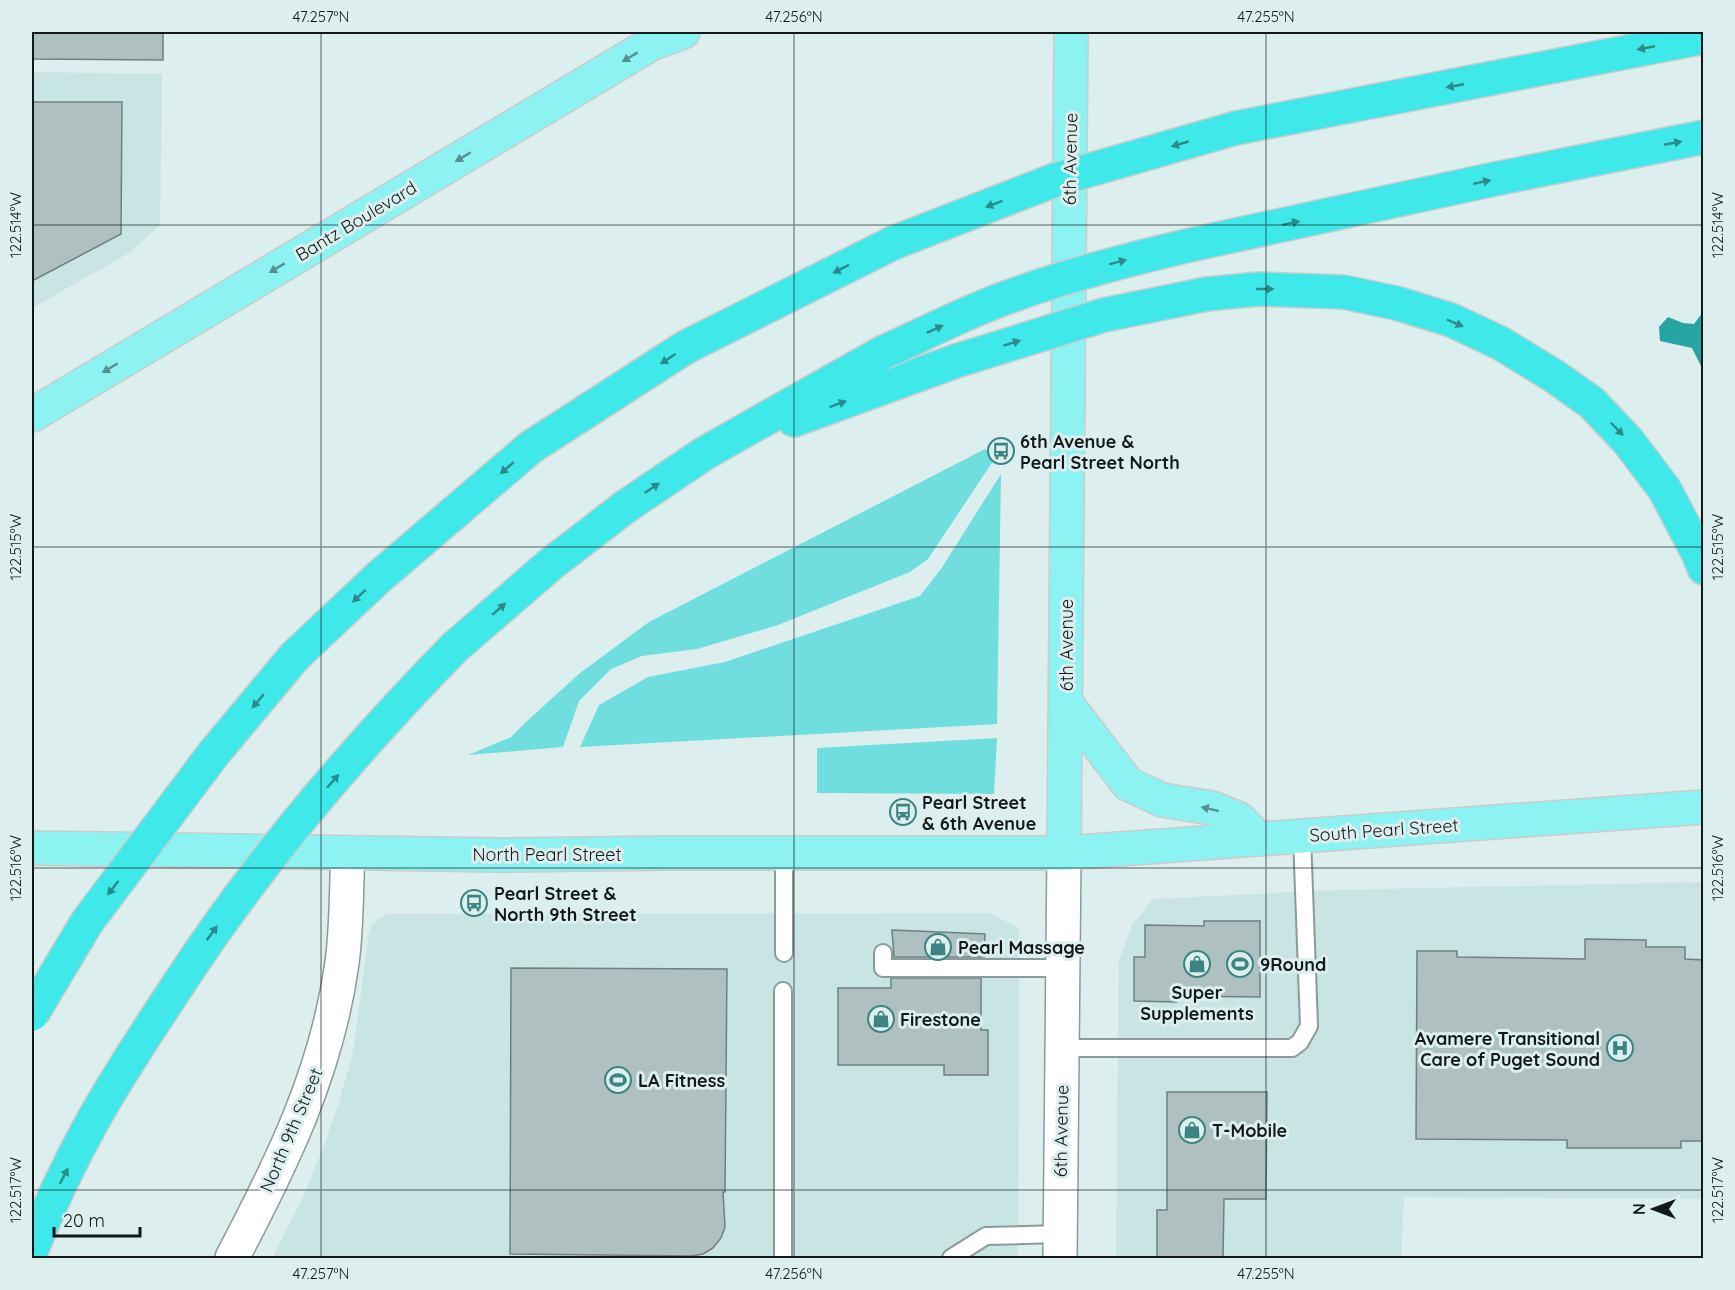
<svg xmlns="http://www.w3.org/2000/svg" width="1735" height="1290" font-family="Quicksand,sans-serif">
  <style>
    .built { fill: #c8e4e3 }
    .green { fill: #70dede }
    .water { fill: #25a4a4 }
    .building { fill: #aec0c0; stroke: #6f8080; stroke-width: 1.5 }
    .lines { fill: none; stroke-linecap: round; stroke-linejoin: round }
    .service-casing { stroke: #8a9b9b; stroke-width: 20 }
    .tertiary-casing { stroke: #8a9b9b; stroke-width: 36 }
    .secondary-casing { stroke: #8a9b9b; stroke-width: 36 }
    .primary-casing { stroke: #cbcccc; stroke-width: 36 }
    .motorway-casing { stroke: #cbcccc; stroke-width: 36 }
    .service { stroke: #fff; stroke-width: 16 }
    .tertiary { stroke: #fff; stroke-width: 33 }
    .secondary { stroke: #fff; stroke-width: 33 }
    .primary { stroke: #8cf2f2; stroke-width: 33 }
    .motorway { stroke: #3fe9ea; stroke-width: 33 }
    .motorway-bridge-casing { stroke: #cbcccc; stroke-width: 36; stroke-linecap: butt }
    .motorway-bridge { stroke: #3fe9ea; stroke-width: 33 }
    .oneway { fill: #2b8b8c }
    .oneway2 { fill: #569090 }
    .ticks { fill: none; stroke: #131919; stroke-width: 1.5; stroke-opacity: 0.45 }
    .labels { text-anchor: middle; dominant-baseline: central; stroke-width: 6; stroke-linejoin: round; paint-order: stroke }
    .street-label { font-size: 18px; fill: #131919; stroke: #dceeee }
    .poi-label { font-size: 18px; font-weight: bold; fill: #131919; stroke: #dceeee; text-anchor: start }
    .neatline { fill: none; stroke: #131919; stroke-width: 2 }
    .ticks-label { font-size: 15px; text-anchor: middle; fill: #131919 }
  </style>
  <rect width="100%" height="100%" fill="#dceeee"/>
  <g class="built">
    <polygon points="32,72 162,74 160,225 129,253 32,308"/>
    <polygon points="1703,882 1703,1199 1404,1197 1401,1258 1116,1258 1119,961 1132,925 1153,899 1337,890"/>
    <polygon points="990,913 1019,928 1018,1258 272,1258 302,1199 322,1151 339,1102 353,1052 369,933 372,925 380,918 388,914"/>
  </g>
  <g class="green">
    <polygon points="985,449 997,455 928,559 910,572 778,625 697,649 642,656 611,669 579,701 563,747 468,755 511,737 526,722 580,673 649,622"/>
    <polygon points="1001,474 997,724 580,747 599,705 648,677 725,662 920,596 941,569"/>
    <polygon points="997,738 994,794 817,793 817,748"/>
  </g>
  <polygon class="water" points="1703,312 1704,365 1701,366 1692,348 1660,341 1659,327 1668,317 1683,323 1694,324"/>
  <g class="building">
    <polygon points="32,32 163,32 163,60 32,59"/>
    <polygon points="32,102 122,102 121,234 32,281"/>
    <polygon points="1204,921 1260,921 1260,997 1177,996 1177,1002 1134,1001 1134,957 1145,957 1145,925 1204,926"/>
    <polygon points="892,930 985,934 984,957 894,957"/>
    <polygon points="1585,939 1646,940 1646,947 1685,947 1685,959 1704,960 1704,1141 1681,1141 1681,1148 1567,1148 1567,1140 1416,1139 1417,951 1457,951 1457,957 1585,959"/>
    <polygon points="511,968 727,969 725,1192 723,1192 725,1227 721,1238 713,1248 703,1254 692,1256 510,1254"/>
    <polygon points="891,978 981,978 981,1030 988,1030 988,1075 944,1075 944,1065 838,1065 838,988 891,988"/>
    <polygon points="1167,1092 1267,1092 1266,1199 1224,1199 1223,1258 1157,1258 1157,1210 1167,1210"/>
  </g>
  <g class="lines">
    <defs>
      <g id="service">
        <polyline points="784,853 784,953"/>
        <polyline points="883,953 883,968 1063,968"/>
        <polyline points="1062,1048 1292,1048 1300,1042 1309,1026 1302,836"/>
        <polyline points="783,1258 783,991"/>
        <polyline points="951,1258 986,1236 1060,1234"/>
      </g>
      <path id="tertiary" d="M232,1258C282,1163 327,1072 342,963C347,927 346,890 348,853"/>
      <polyline id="secondary" points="1060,1258 1064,853"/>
      <g id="primary">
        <polyline points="32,415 651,44 683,32"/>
        <polyline points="1066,703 1128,784 1162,800 1212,808 1239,819 1258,838"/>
        <polyline points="32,848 500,855 670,853 1064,853 1704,807"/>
        <polyline points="1064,853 1071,32"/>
      </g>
      <g id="motorway">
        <polyline points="1236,128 1704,37"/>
        <polyline points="1213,240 1490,180 1704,137"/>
        <polyline points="1207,294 1259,289 1343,292 1396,303 1451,320 1500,343 1554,376 1592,403 1628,441 1665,490 1699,555 1704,568"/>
        <polyline points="794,420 956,361"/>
        <polyline points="455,647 551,564 625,507 705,453 882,353"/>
        <polyline points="295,656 379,577 531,447 686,347 893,243"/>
        <path d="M32,1249C49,1206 69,1164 91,1124C118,1075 149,1029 180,982"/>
      </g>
    </defs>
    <use href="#service" class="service-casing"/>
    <use href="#tertiary" class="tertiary-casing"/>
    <use href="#secondary" class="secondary-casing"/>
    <use href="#primary" class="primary-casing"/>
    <use href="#motorway" class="motorway-casing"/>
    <use href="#service" class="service"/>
    <use href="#tertiary" class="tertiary"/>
    <use href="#secondary" class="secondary"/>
    <use href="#primary" class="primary"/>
    <use href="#motorway" class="motorway"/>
    <defs>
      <g id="motorway-bridge">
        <polyline points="893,243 1055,180 1236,128"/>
        <path d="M882,353C925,334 967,311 1011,296C1077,272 1145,255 1213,240"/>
        <polyline points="956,361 1104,315 1207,294"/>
        <path d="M180,982C259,861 354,750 455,647"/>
        <polyline points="32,1014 87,922 214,753 295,656"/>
      </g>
    </defs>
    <use href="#motorway-bridge" class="motorway-bridge-casing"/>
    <use href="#motorway-bridge" class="motorway-bridge"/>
  </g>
  <defs><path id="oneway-solid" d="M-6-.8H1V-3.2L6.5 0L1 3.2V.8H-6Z" transform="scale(1.5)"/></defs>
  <g class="oneway">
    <use href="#oneway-solid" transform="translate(1646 48) rotate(169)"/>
    <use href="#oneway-solid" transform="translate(1455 86) rotate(169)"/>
    <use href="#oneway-solid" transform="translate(1673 143) rotate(-11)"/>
    <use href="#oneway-solid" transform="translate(1180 144) rotate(164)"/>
    <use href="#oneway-solid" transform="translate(1482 182) rotate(-12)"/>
    <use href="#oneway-solid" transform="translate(994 204) rotate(159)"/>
    <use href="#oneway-solid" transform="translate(1291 223) rotate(-12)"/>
    <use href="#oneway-solid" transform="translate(1118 262) rotate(-15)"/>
    <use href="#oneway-solid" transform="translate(841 269) rotate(153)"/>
    <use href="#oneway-solid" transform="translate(1265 289)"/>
    <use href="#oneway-solid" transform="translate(1455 323) rotate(23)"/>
    <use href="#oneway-solid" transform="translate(935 329) rotate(-25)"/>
    <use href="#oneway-solid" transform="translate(1012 343) rotate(-17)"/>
    <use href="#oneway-solid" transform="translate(668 359) rotate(147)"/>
    <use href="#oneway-solid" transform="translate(838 404) rotate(-20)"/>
    <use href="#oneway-solid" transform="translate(1617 429) rotate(46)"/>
    <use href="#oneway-solid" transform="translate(507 468) rotate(139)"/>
    <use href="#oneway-solid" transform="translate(652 488) rotate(-34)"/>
    <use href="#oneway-solid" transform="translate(359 596) rotate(137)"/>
    <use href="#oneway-solid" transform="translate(499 609) rotate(-41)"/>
    <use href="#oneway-solid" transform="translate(258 701) rotate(130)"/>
    <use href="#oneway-solid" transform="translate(333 781) rotate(-49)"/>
    <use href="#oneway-solid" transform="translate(113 888) rotate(127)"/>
    <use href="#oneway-solid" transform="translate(212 933) rotate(-54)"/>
    <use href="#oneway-solid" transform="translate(64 1176) rotate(-63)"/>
  </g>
  <g class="oneway2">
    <use href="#oneway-solid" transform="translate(630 57) rotate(149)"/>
    <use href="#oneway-solid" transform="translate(463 157) rotate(149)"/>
    <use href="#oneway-solid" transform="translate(277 268) rotate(149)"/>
    <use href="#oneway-solid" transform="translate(110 368) rotate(149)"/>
    <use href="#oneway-solid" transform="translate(1210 809) rotate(-166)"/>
  </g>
  <path class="ticks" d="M321,32V1258M794,32V1258M1266,32V1258M32,225H1704M32,547H1704M32,868H1704M32,1190H1704"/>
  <defs>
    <symbol id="bus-ring" viewBox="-11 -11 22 22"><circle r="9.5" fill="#dceeee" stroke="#3c8484" stroke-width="1.5"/><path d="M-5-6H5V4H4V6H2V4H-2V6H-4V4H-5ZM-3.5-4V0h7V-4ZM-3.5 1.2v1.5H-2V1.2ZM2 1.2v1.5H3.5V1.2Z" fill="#3c8484"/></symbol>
    <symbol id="shop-ring" viewBox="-11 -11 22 22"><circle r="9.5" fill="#dceeee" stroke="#3c8484" stroke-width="1.5"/><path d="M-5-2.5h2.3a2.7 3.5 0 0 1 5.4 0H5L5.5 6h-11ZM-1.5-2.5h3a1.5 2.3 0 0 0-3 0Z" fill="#3c8484"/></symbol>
    <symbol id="stadium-ring" viewBox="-11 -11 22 22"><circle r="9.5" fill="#dceeee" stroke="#3c8484" stroke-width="1.5"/><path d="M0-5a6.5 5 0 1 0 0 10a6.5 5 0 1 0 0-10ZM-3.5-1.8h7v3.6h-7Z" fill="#3c8484"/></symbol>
    <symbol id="hospital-ring" viewBox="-11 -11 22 22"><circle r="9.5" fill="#dceeee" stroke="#3c8484" stroke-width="1.5"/><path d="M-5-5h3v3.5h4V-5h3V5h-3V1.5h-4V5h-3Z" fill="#3c8484"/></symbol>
  </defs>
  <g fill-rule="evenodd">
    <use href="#bus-ring" x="986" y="436" width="30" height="30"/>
    <use href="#bus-ring" x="888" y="797" width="30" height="30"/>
    <use href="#bus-ring" x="459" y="888" width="30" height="30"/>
    <use href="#shop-ring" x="923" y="932" width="30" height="30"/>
    <use href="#shop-ring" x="1182" y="949" width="30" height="30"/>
    <use href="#stadium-ring" x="1225" y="949" width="30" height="30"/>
    <use href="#shop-ring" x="866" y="1004" width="30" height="30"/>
    <use href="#hospital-ring" x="1605" y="1033" width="30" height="30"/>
    <use href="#stadium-ring" x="603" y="1065" width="30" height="30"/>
    <use href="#shop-ring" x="1177" y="1115" width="30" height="30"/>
  </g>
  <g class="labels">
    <g class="street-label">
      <text transform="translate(1070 159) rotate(-89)">6th Avenue</text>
      <text transform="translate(356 221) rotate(-31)">Bantz Boulevard</text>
      <text transform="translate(1066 645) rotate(-90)">6th Avenue</text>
      <text transform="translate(1384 830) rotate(-4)">South Pearl Street</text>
      <text x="547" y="854">North Pearl Street</text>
      <text transform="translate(291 1130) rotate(-67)">North 9th Street</text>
      <text transform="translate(1061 1131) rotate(-89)">6th Avenue</text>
    </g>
    <g class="poi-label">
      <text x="1020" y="441">6th Avenue &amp;<tspan x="1020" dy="21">Pearl Street North</tspan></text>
      <text x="922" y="802">Pearl Street<tspan x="922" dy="21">&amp; 6th Avenue</tspan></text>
      <text x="494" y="893">Pearl Street &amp;<tspan x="494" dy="21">North 9th Street</tspan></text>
      <text x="958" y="947">Pearl Massage</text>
      <text x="1260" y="964">9Round</text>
      <text x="1197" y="992" text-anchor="middle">Super<tspan x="1197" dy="21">Supplements</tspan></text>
      <text x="900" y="1019">Firestone</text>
      <text x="1600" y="1038" text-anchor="end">Avamere Transitional<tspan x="1600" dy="21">Care of Puget Sound</tspan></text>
      <text x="638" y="1080">LA Fitness</text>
      <text x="1212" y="1130">T-Mobile</text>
    </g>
  </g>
  <rect width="1735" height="1290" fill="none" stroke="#dceeee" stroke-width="66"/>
  <g transform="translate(1654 1209) rotate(270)" stroke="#dceeee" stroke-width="4.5" paint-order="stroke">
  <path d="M0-4.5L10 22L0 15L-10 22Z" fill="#131919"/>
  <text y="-9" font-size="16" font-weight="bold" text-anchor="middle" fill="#131919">N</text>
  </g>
  <path d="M54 1227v9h86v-9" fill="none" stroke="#131919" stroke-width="3"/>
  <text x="63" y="1227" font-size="18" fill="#131919" stroke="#dceeee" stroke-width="4.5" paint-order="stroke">20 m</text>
  <rect x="33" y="33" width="1669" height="1224" class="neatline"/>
  <g class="ticks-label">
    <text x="321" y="22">47.257°N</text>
    <text x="794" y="22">47.256°N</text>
    <text x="1266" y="22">47.255°N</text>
    <text transform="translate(1718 225) rotate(-90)" y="5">122.514°W</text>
    <text transform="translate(16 225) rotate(-90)" y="5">122.514°W</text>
    <text transform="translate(1718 547) rotate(-90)" y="5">122.515°W</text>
    <text transform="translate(16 547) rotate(-90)" y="5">122.515°W</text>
    <text transform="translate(1718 868) rotate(-90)" y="5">122.516°W</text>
    <text transform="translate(16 868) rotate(-90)" y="5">122.516°W</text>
    <text transform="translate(1718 1190) rotate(-90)" y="5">122.517°W</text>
    <text transform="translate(16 1190) rotate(-90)" y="5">122.517°W</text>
    <text x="321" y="1279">47.257°N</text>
    <text x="794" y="1279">47.256°N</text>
    <text x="1266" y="1279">47.255°N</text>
  </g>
</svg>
